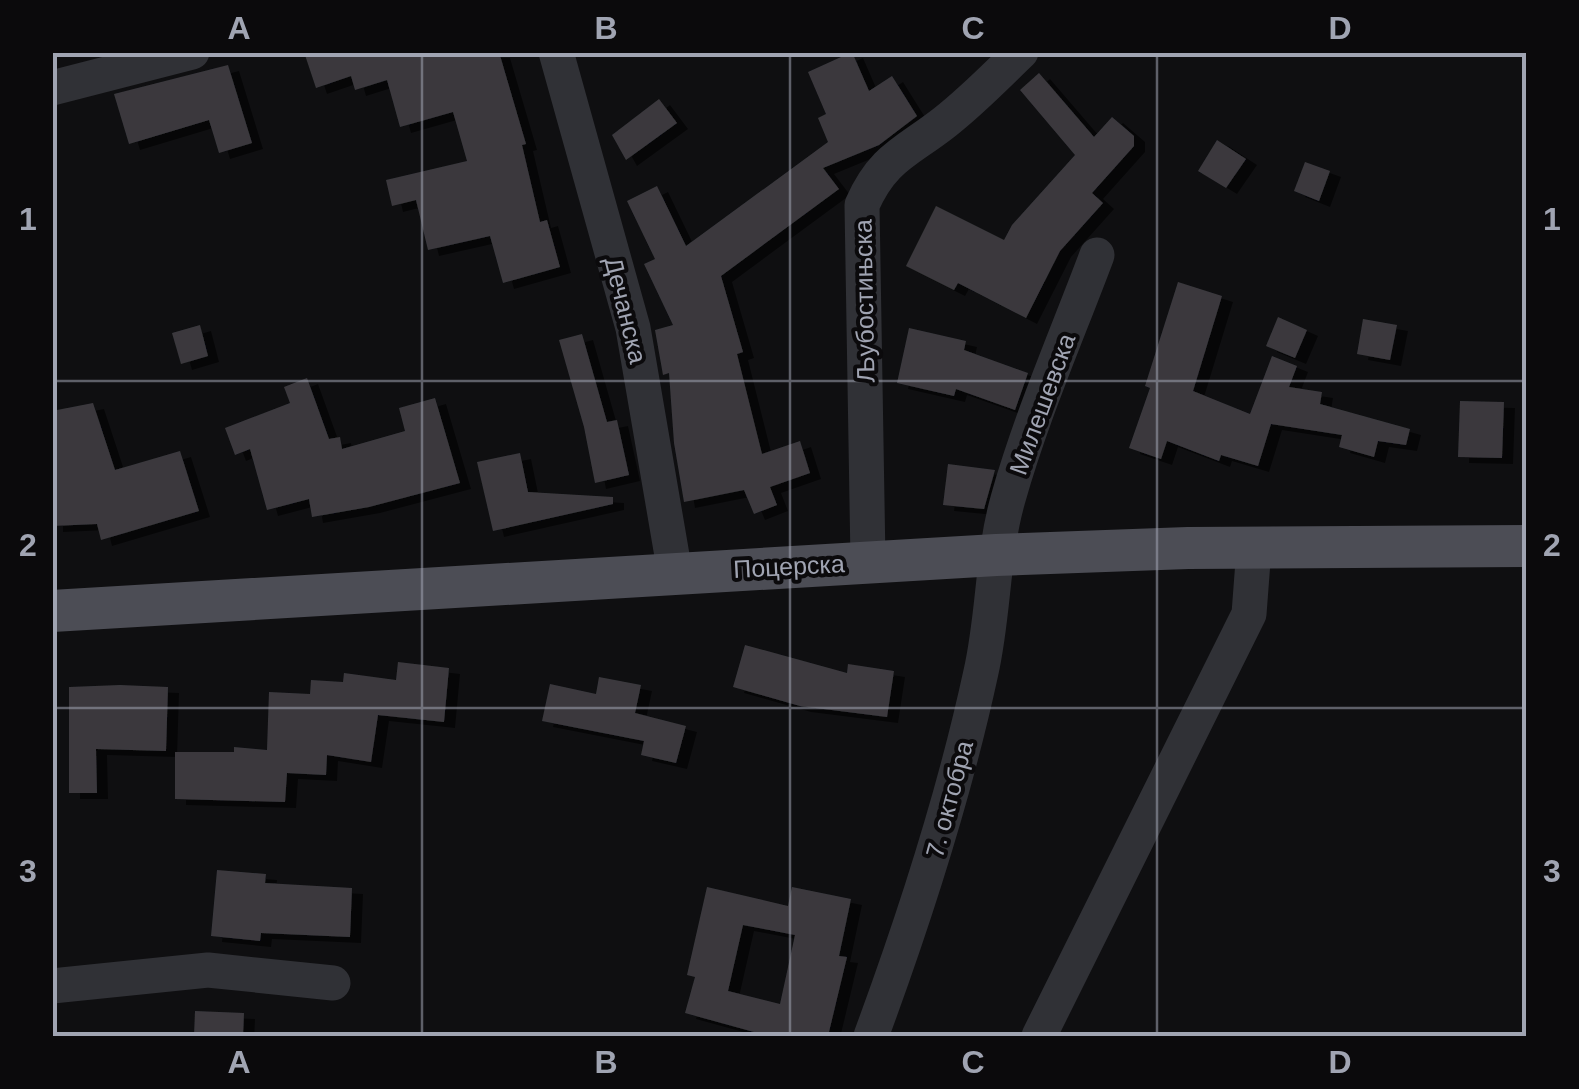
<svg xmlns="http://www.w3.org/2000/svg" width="1579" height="1089" font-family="Arial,sans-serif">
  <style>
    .building { fill: #3a393e; fill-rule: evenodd; filter: url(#shadow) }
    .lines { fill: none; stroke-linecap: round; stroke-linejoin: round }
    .minor { stroke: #303136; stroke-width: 35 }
    .major { stroke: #4c4d55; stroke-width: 42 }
    .grid { fill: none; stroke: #a0a4b2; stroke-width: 2.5; stroke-opacity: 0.55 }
    .labels { text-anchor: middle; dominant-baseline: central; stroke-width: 8; stroke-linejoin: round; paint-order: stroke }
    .street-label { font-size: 25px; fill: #a0a4b2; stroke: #0b0a0c }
    .neatline { fill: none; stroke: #a0a4b2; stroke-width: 4 }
    .grid-label { font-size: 32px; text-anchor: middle; font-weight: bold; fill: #a0a4b2 }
  </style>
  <defs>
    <filter id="shadow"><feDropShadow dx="11" dy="6" stdDeviation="0" flood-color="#0009"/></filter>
  </defs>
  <rect width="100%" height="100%" fill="#0f0f11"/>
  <g class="building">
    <polygon points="304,52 499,52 526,144 522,145 540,222 547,220 560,267 503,283 490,236 428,250 416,200 392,206 386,180 467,161 453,112 400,127 387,80 355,90 351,76 316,88"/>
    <polygon points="852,52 869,91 892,76 917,116 879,145 823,168 839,189 721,276 743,352 737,354 762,454 800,441 810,473 770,487 777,505 754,514 744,490 684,502 674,443 669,373 663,375 655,330 673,325 644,264 655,259 627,201 657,186 686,246 828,142 818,118 826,114 808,72"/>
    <polygon points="228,65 252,143 219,153 209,120 129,144 114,94"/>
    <polygon points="1039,73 1094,137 1112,117 1134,136 1134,146 1092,193 1103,203 1060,251 1026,318 958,283 954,290 906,266 936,206 1004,240 1012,225 1075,155 1020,90"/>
    <polygon points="659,99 677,123 626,160 612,135"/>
    <polygon points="1217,140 1246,159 1226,188 1198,171"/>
    <polygon points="1305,162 1330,171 1319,201 1294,191"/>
    <polygon points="1178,282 1222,296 1193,391 1250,414 1272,356 1297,366 1289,387 1322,392 1320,404 1410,429 1406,445 1378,441 1374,457 1339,447 1342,435 1271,424 1258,466 1221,455 1219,461 1167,441 1161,459 1129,448 1150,388 1145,386"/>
    <polygon points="1278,317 1307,330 1295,358 1266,346"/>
    <polygon points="1363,319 1397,325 1390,360 1357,354"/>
    <polygon points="200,325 208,356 181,364 172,333"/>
    <polygon points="909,328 966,341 964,350 1028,373 1015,410 956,389 954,396 897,383"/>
    <polygon points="582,334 607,422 617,420 629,475 595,483 584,427 559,340"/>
    <polygon points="307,378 329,439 340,437 342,449 405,431 399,408 435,398 460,483 369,507 312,517 309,499 267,510 250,449 235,455 225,428 290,403 284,387"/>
    <polygon points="1460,401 1504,402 1502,458 1458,457"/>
    <polygon points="93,403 115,470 180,451 199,511 101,540 97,524 52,526 52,411"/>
    <polygon points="520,453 528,492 613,497 613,504 493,531 477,462"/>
    <polygon points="948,464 995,470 984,509 943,505"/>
    <polygon points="745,645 847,673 848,664 894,671 887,717 800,706 733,687"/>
    <polygon points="398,662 449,668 444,722 378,715 371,762 327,755 326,775 287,773 285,802 175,799 175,752 234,752 234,747 267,750 269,692 310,694 311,680 343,682 344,673 396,680"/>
    <polygon points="599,677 641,685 635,713 686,726 676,763 641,755 644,741 542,721 550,684 596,694"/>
    <polygon points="120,685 168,687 166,751 96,749 97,793 69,793 69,687"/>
    <polygon points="217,870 266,874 265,883 352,888 350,937 261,933 260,941 211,936"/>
    <path d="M707,887L788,906L792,887L851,899L839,956L847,957L828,1036H753L754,1032L685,1013L695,977L687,975ZM743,925L795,935L780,1004L728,991Z"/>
    <polygon points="195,1011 244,1013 243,1036 194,1036"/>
  </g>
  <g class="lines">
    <g class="minor">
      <polyline points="556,52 633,328 675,573"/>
      <polyline points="52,88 192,52"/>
      <path d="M868,561L862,205C883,157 907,152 945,122C972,101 996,76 1021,52"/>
      <polyline points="52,986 208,970 333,983"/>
      <path d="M871,1036C915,917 954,797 981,672C994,615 992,555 1008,499C1031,417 1067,335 1097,255"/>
      <polyline points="1039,1036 1249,614 1254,548"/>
    </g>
    <polyline class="major" points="52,611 996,555 1188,548 1526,546"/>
  </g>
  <path class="grid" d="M422,52V1036M790,52V1036M1157,52V1036M52,381H1526M52,708H1526"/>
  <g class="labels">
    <g class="street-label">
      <text transform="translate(864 301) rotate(-91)">Љубостињска</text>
      <text transform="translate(626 310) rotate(76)">Дечанска</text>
      <text transform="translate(1042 404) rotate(-70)">Милешевска</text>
      <text transform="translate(789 566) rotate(-3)">Поцерска</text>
      <text transform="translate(949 799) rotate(-75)">7. октобра</text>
    </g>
  </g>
  <rect width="1579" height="1089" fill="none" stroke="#0b0a0c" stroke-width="110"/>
  <rect x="55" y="55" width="1469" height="979" class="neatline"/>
  <g class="grid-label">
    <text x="239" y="39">A</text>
    <text x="606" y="39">B</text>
    <text x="973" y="39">C</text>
    <text x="1340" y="39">D</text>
    <text x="28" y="230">1</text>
    <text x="1552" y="230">1</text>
    <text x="28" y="556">2</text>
    <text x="1552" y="556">2</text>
    <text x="28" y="882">3</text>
    <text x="1552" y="882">3</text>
    <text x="239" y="1073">A</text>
    <text x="606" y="1073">B</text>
    <text x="973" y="1073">C</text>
    <text x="1340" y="1073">D</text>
  </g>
</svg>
